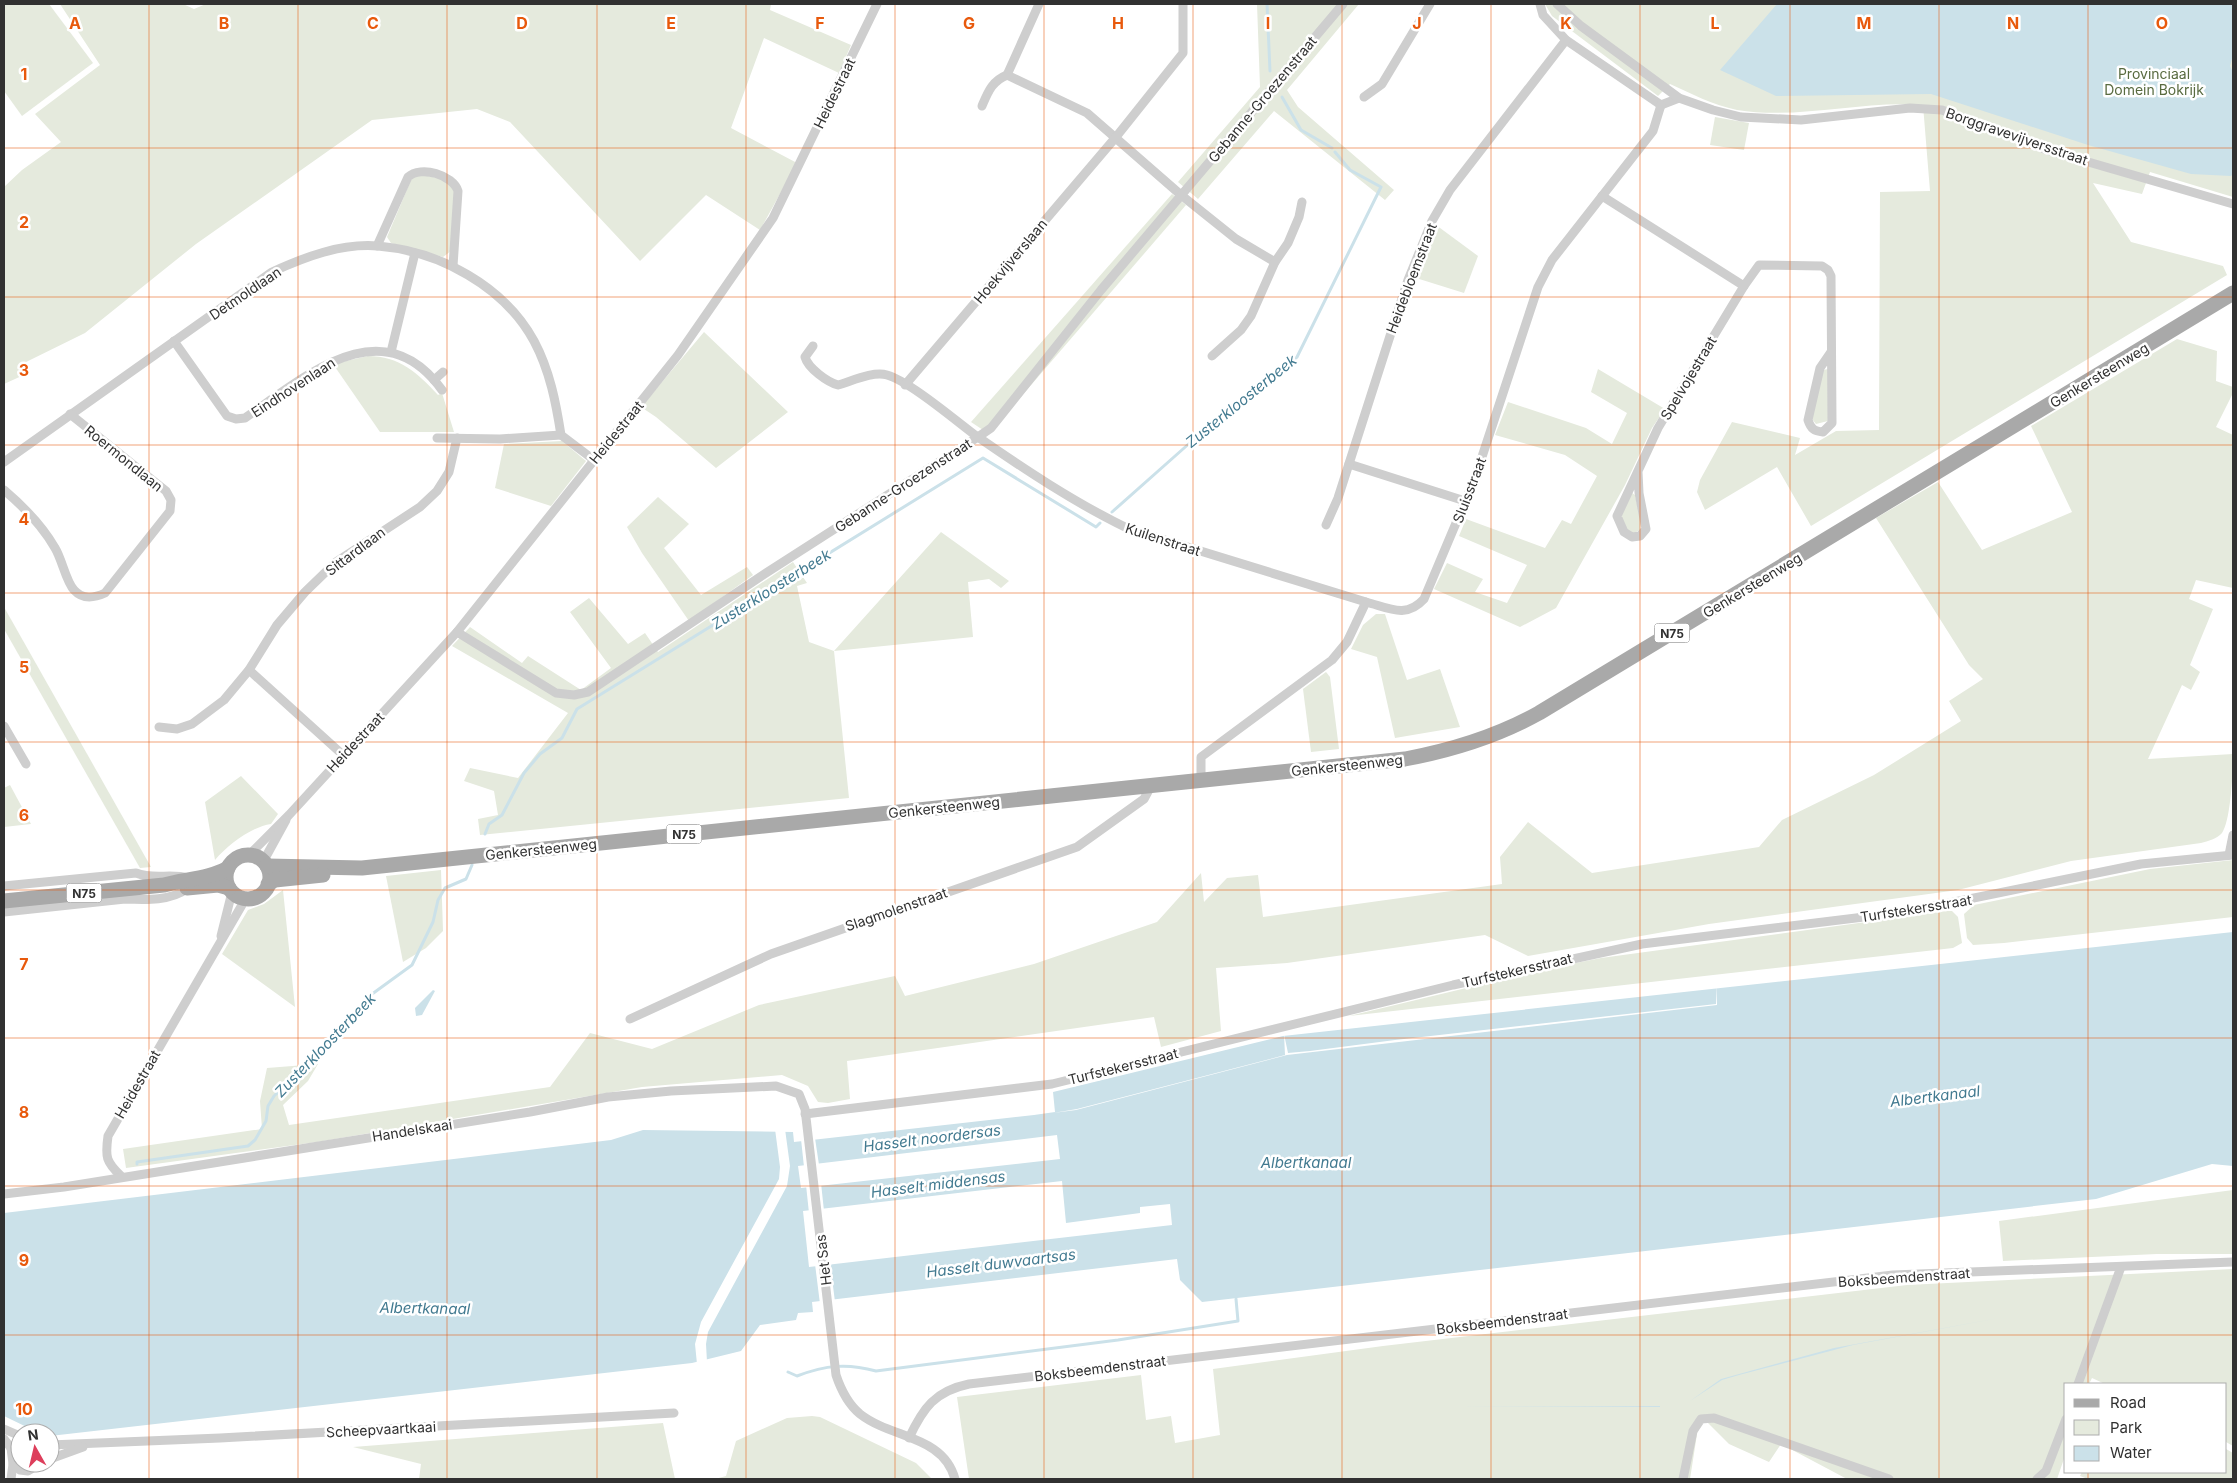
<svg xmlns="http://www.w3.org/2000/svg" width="2237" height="1483" font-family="Inter,sans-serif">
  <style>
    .green { fill: #e5eadd }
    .water { fill: #cbe1e9; fill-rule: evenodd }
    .pier { fill: #fff }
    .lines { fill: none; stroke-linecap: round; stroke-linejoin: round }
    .stream { stroke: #cbe1e9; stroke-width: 3 }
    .minor { stroke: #cecece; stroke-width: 9 }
    .primary { stroke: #a9a9a9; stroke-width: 15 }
    .grid { fill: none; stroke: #e8590c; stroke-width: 1; stroke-opacity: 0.55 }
    .labels { text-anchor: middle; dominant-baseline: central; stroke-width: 5; stroke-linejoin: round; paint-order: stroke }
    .shield { fill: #fff; stroke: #6f6f6f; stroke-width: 1 }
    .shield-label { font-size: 12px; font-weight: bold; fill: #313131 }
    .park-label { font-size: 14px; fill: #596b40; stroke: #fff }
    .street-label { font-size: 14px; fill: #313131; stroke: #fff }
    .water-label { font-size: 15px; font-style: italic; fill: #427a90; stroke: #fff }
    .grid-label { font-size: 16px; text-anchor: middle; font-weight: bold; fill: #e8590c; stroke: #fff; stroke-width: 5; stroke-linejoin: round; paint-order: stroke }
  </style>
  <rect width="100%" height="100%" fill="#fff"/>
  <g class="green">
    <polygon points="4,4 49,4 93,63 22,116 4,91"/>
    <polygon points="60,4 183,4 194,9 206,4 771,4 770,10 851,45 839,73 764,38 731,128 797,163 760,230 706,195 640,261 510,122 477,109 372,120 196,244 85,333 22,364 26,374 4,384 4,187 22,170 61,142 35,114 100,65"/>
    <polygon points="1257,4 1359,4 1287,90 1298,107 1394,190 1385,200 1274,111 1198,199 1178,182 1260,87"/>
    <path d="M1545,4H2233V197L2150,172L2142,194L2093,183L2131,242L2223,266L2227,275L1811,526L1777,467L1705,510L1697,492L1700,480L1732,422L1800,438L1795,455L1836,431L1879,430L1880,192L1930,191L1923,105C1862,100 1798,120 1737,110C1713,105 1692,94 1670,84L1658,96L1552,16Z"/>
    <polygon points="1715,117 1749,123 1744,150 1710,145"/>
    <polygon points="418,174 448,180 455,188 451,251 443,257 391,243 387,237 411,180"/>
    <polygon points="1172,194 1186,205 989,434 971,422"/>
    <polygon points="1436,225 1478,256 1464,293 1416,278"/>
    <polygon points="704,332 788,412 716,468 656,417 641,407"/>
    <path d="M2177,339L2217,351L2216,381L2233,387V393L2216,427L2233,435V588L2196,580L2189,599L2213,609L2190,665L2200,672L2191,690L2182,685L2148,759L2233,754C2233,770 2231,820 2222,833C2217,839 2208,841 2201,843L2071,861L1958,890L1709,924L1528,956L1485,935L1287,963L1216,968L1221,1031L1161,1047L1154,1017L847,1061L850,1099L828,1103L818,1102L808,1086L782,1075L642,1087L317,1142L126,1168L123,1149L262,1129L260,1101L267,1068L318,1064L308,1081L283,1105L289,1125L550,1087L590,1033L652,1049L759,1005L895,976L905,996L1034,964L1157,922L1201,873L1204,902L1227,878L1258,875L1263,917L1502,884L1500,857L1528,822L1592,873L1759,847L1782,820L1874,775L1961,721L1949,701L1983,679L1969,665L1876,518L1938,482L1982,550L2072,512L2031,426Z"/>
    <path d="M368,356C399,356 418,373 438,395L442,393L454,432H380L333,364Z"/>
    <polygon points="1598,369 1665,409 1652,428 1625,485 1556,608 1520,627 1434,589 1447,563 1483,579 1475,592 1507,603 1527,565 1459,536 1466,519 1545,548 1562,520 1571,524 1597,476 1565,455 1495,435 1508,402 1586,428 1612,444 1627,413 1591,392"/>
    <polygon points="1828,369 1828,421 1816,424 1812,419 1823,370"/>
    <polygon points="562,441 586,461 551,506 495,488 504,444"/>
    <polygon points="1632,493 1635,495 1641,522 1640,530 1634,533 1628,532 1620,513"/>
    <polygon points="658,497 689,524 664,548 701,595 747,567 753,575 689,621 642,553 627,527"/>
    <polygon points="941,532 1009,581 1001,588 989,579 968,582 973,637 834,651 849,798 480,835 478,819 498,815 494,791 464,781 470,768 518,778 568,713 452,646 470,627 522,663 528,656 581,690 611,668 570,612 589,598 628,644 645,633 658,652 793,562 807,583 797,586 809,642 834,651"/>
    <polygon points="4,607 151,867 140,868 4,629"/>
    <polygon points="1376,614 1385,614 1407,680 1440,669 1460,727 1395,738 1377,657 1351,649 1363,625"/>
    <polygon points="1326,672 1330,677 1339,749 1311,752 1303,689"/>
    <path d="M241,776L278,814L271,824C251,827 228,845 215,860L205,802Z"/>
    <polygon points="10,785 31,824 4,827 4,788"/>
    <polygon points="2233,860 2233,917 2004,943 1973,945 1967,938 1964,914 1974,905 2150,869"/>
    <polygon points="441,870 443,931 426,948 403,962 386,876"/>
    <polygon points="283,890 295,1007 222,954 248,910 264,904"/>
    <polygon points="1947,911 1952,911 1958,917 1962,943 1953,948 1349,1016 1546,969 1601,958"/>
    <polygon points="2233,1190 2233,1254 2157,1254 2003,1261 1999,1221"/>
    <polygon points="2233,1269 2233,1446 2226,1442 2226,1384 2105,1384 2092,1378 2089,1384 2066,1384 2066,1453 2057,1479 1847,1479 1781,1444 1769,1462 1729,1444 1700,1415 1690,1479 969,1479 957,1397 1141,1375 1146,1420 1171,1416 1175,1443 1220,1435 1213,1369 1383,1346 1907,1285"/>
    <polygon points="812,1416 820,1417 916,1463 932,1479 715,1479 726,1476 736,1441 787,1418"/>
    <polygon points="663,1423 675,1479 419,1479 421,1464 353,1447"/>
    <polygon points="2226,1449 2233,1453 2233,1479 2088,1479 2080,1476 2082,1472 2226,1472"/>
  </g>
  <g class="water">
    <polygon points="1777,4 2233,4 2233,55 2230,66 2233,72 2233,174 2231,176 2191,174 2088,145 1931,94 1776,96 1720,70"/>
    <path d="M2233,932V1166L2212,1164L2096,1199L1202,1302L1180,1280L1177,1259L812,1302L813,1312L798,1313L796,1320L760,1325L741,1351L692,1363L50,1436V1433H39L4,1416V1213L611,1140L643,1130L793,1132L794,1142L1034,1115L1055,1112L1053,1092L1283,1036ZM1057,1135L1060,1159L801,1188L798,1166ZM1062,1181L1066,1223L1140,1213V1207L1170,1204L1172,1225L809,1267L803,1211Z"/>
    <polygon points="433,990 435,991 422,1015 416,1016 415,1008"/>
    <polygon points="1999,1318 1853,1345 1739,1375 1722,1380 1690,1401 1721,1379 1834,1348"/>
    <polygon points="1460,1406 1660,1406 1660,1407"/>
  </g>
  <g class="pier">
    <polygon points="1717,985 1717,1005 1287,1055 1076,1110 1053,1113 1077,1109 1285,1055 1284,1034 1288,1053 1310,1051 1395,1040 1716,1004"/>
    <polygon points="775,1129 785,1129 790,1166 787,1186 708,1332 706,1344 707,1362 697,1364 695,1344 701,1322 779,1179 780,1167"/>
    <polygon points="815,1138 819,1165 804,1167 801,1139"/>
    <polygon points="821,1183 824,1211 809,1213 806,1185"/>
    <polygon points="830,1262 835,1302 820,1304 815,1264"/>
  </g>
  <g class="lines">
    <g class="stream">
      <polyline points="1267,4 1270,71"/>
      <polyline points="1282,97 1301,130 1332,148"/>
      <polyline points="1112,512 1192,441 1297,357 1381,187 1350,170 1335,152"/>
      <polyline points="485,834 489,824 502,815 524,773 540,754 562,738 577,709 983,458 1096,527 1100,523"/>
      <polyline points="137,1164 137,1162 248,1146 255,1140 266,1121 268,1106 274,1096 312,1060 368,997 412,965 433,922 438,900 445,888 466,879 472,865"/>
      <path d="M788,1372L797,1376C826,1365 847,1363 876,1371L1118,1340L1238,1321L1236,1299"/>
    </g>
    <g class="minor">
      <polyline points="1039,4 1007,75 1087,113 1181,195 1236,239 1275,262"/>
      <polyline points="1540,4 1543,15 1566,40 1661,105 1679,98"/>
      <polyline points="1557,4 1581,26 1679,98 1713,110 1741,117 1801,120 1910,108 1942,110 2047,150 2233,204"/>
      <polyline points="1364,97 1382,84 1430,4"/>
      <path d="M982,106C988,92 992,81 1007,75"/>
      <polyline points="1602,196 1744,286"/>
      <path d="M377,246L408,177C421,165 453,175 458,191L453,266"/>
      <path d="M174,341L227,416L236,419L245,418C305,377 382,307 442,390"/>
      <path d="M813,346L805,357C808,368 827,382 838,385C852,381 873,371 887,375C909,381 955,420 975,435C1024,469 1075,503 1129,529L1366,602C1389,608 1406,619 1424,599L1475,478L1538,287L1552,260L1653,131L1661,105"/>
      <polyline points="391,352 415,253"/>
      <polyline points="1212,356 1241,330 1251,316 1275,262 1288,243 1299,217 1302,202"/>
      <polyline points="434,380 443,372"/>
      <polyline points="905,385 1116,137 1183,53 1183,4"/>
      <polyline points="437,438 500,439 561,435"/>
      <path d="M4,462L272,272C305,257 341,243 378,246C439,251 504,286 534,341C550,371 556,403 561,435L594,460"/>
      <polyline points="1349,464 1465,501"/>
      <path d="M1638,472L1639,493L1646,529L1640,536L1632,537L1624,532L1617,516L1658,428L1744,286L1759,265L1822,266L1828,270L1831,276L1832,423L1823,432C1814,431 1811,429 1808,420L1820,368L1831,352"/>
      <path d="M4,490C24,507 42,525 55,548C62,559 66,582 74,590C83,600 94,598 105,593L170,511L171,500L166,491L70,414"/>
      <polyline points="1326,525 1338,498 1408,280 1432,221 1450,190 1566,40"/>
      <polyline points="457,632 556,693 574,695 588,692 766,573 978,437 991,428 1101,290 1343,4"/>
      <polyline points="249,670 343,755"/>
      <polyline points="4,726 26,764"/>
      <polyline points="159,727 177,729 192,724 224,700 249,670 277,625 305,592 336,562 420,507 437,491 449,472 457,438"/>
      <polyline points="1201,781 1201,757 1332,660 1347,642 1366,602"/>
      <polyline points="2229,855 2233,835"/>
      <polyline points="248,856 289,815 457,632 678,355 773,218 877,4"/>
      <polyline points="263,862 286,820"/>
      <path d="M4,886L136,873C153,880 171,873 188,878"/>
      <path d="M4,912L125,899C147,900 171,901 188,888"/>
      <polyline points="221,936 232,892"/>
      <polyline points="630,1019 771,954 1077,847 1144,799 1151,786"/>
      <polyline points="805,1114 1052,1084 1453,985 1642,944 1905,912 2141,864 2233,855"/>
      <path d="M121,1176C106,1162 105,1157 108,1136L246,898"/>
      <path d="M4,1194L64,1187L530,1112L608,1097L671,1091L776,1086L799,1094L805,1109L836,1375C841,1390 848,1404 860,1414C892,1439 943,1435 955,1479"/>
      <polyline points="2078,1384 2121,1267"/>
      <polyline points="4,1429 20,1436"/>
      <path d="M909,1438C923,1408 935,1391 969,1384L1893,1275L2233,1262"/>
      <polyline points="4,1439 11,1448"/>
      <polyline points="20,1440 11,1448 13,1464 20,1470 28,1471 41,1463"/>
      <polyline points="50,1445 220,1438 674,1413"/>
      <polyline points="50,1459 83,1447"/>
      <polyline points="11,1479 13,1464"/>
      <polyline points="1683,1479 1693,1431 1701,1419 1714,1418 1889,1479"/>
      <polyline points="2037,1479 2046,1471 2066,1419"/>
    </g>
    <g class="primary">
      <circle cx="248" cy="877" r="22"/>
      <path d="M267,866L362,868L1405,759C1453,750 1496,737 1539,713L2233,293"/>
      <polyline points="268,884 275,880 323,875"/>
      <polyline points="187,888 218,885 229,888"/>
      <path d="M4,901L164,885C185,879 209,879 228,868"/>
    </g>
  </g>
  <path class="grid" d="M149,4V1479M298,4V1479M447,4V1479M597,4V1479M746,4V1479M895,4V1479M1044,4V1479M1193,4V1479M1342,4V1479M1491,4V1479M1640,4V1479M1790,4V1479M1939,4V1479M2088,4V1384M4,148H2233M4,297H2233M4,445H2233M4,593H2233M4,742H2233M4,890H2233M4,1038H2233M4,1186H2233M4,1335H2233M2088,1472V1479"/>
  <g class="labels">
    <g class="shield">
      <rect x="1654.5" y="623.5" width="35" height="19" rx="4"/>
      <rect x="666.5" y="824.5" width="35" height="19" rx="4"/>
      <rect x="66.5" y="883.5" width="35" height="19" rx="4"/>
    </g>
    <g class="shield-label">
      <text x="1672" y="633">N75</text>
      <text x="684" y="834">N75</text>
      <text x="84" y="893">N75</text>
    </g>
    <g class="park-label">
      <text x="2154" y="73">Provinciaal<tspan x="2154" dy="16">Domein Bokrijk</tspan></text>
    </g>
    <g class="street-label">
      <text transform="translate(834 93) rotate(-64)">Heidestraat</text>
      <text transform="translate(1262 99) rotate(-50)">Gebanne-Groezenstraat</text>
      <text transform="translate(2017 136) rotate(19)">Borggravevijversstraat</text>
      <text transform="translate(1010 261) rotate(-50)">Hoekvijverslaan</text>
      <text transform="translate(1411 278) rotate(-69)">Heidebloemstraat</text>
      <text transform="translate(245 293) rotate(-34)">Detmoldlaan</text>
      <text transform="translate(2099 375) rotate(-31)">Genkersteenweg</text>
      <text transform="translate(1688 378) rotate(-59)">Spelvojestraat</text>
      <text transform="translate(293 387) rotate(-33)">Eindhovenlaan</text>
      <text transform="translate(616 432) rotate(-51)">Heidestraat</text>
      <text transform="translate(124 458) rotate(39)">Roermondlaan</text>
      <text transform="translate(903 485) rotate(-33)">Gebanne-Groezenstraat</text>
      <text transform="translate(1469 490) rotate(-69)">Sluisstraat</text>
      <text transform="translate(1163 539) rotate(18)">Kuilenstraat</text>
      <text transform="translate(355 551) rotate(-37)">Sittardlaan</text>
      <text transform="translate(1752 585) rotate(-31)">Genkersteenweg</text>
      <text transform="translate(355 742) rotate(-47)">Heidestraat</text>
      <text transform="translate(1347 765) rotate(-6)">Genkersteenweg</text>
      <text transform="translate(944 807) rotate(-6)">Genkersteenweg</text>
      <text transform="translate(541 849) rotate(-6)">Genkersteenweg</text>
      <text transform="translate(1916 908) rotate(-9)">Turfstekersstraat</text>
      <text transform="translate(896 909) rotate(-19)">Slagmolenstraat</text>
      <text transform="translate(1517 970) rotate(-13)">Turfstekersstraat</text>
      <text transform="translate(1123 1066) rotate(-14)">Turfstekersstraat</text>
      <text transform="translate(137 1084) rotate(-60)">Heidestraat</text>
      <text transform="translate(412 1130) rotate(-9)">Handelskaai</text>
      <text transform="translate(823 1260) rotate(-97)">Het Sas</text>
      <text transform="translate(1904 1277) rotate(-4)">Boksbeemdenstraat</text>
      <text transform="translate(1502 1321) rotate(-7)">Boksbeemdenstraat</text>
      <text transform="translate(1100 1368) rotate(-7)">Boksbeemdenstraat</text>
      <text transform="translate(381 1429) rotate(-3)">Scheepvaartkaai</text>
    </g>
    <g class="water-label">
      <text transform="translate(1241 401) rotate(-39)">Zusterkloosterbeek</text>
      <text transform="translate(771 589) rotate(-32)">Zusterkloosterbeek</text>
      <text transform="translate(325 1045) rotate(-46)">Zusterkloosterbeek</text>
      <text transform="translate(1935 1096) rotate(-7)">Albertkanaal</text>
      <text transform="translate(932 1138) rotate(-7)">Hasselt noordersas</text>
      <text x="1306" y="1162">Albertkanaal</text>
      <text transform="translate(938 1184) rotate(-7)">Hasselt middensas</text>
      <text transform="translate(1001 1263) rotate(-7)">Hasselt duwvaartsas</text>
      <text transform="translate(425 1308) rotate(1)">Albertkanaal</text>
    </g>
  </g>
  <g class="grid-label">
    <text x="75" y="29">A</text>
    <text x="224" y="29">B</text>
    <text x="373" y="29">C</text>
    <text x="522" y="29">D</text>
    <text x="671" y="29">E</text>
    <text x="820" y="29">F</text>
    <text x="969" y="29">G</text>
    <text x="1118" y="29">H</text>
    <text x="1268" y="29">I</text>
    <text x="1417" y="29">J</text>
    <text x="1566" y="29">K</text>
    <text x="1715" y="29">L</text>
    <text x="1864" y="29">M</text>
    <text x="2013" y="29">N</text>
    <text x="2162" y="29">O</text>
    <text x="24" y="80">1</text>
    <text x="24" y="228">2</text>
    <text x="24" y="376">3</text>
    <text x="24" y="525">4</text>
    <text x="24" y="673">5</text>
    <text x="24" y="821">6</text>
    <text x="24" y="970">7</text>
    <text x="24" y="1118">8</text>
    <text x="24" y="1266">9</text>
    <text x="24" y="1415">10</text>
  </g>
  <rect width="2237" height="1483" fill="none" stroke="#313131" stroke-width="10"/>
  <rect x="2064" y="1383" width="162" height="90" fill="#ffffff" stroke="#adadad"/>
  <rect x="2074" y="1399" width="25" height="8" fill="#a9a9a9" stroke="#adadad"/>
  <text x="2110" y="1408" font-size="15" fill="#313131">Road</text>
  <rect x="2074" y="1420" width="25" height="15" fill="#e5eadd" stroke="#adadad"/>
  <text x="2110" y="1433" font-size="15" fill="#313131">Park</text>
  <rect x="2074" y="1446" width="25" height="15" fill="#cbe1e9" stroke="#adadad"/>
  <text x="2110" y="1458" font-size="15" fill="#313131">Water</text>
  <g transform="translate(35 1448) rotate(352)"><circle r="24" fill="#ffffff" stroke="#adadad"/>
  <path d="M0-4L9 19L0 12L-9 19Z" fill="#dd3e5b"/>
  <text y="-8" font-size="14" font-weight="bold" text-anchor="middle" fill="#313131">N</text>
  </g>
</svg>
